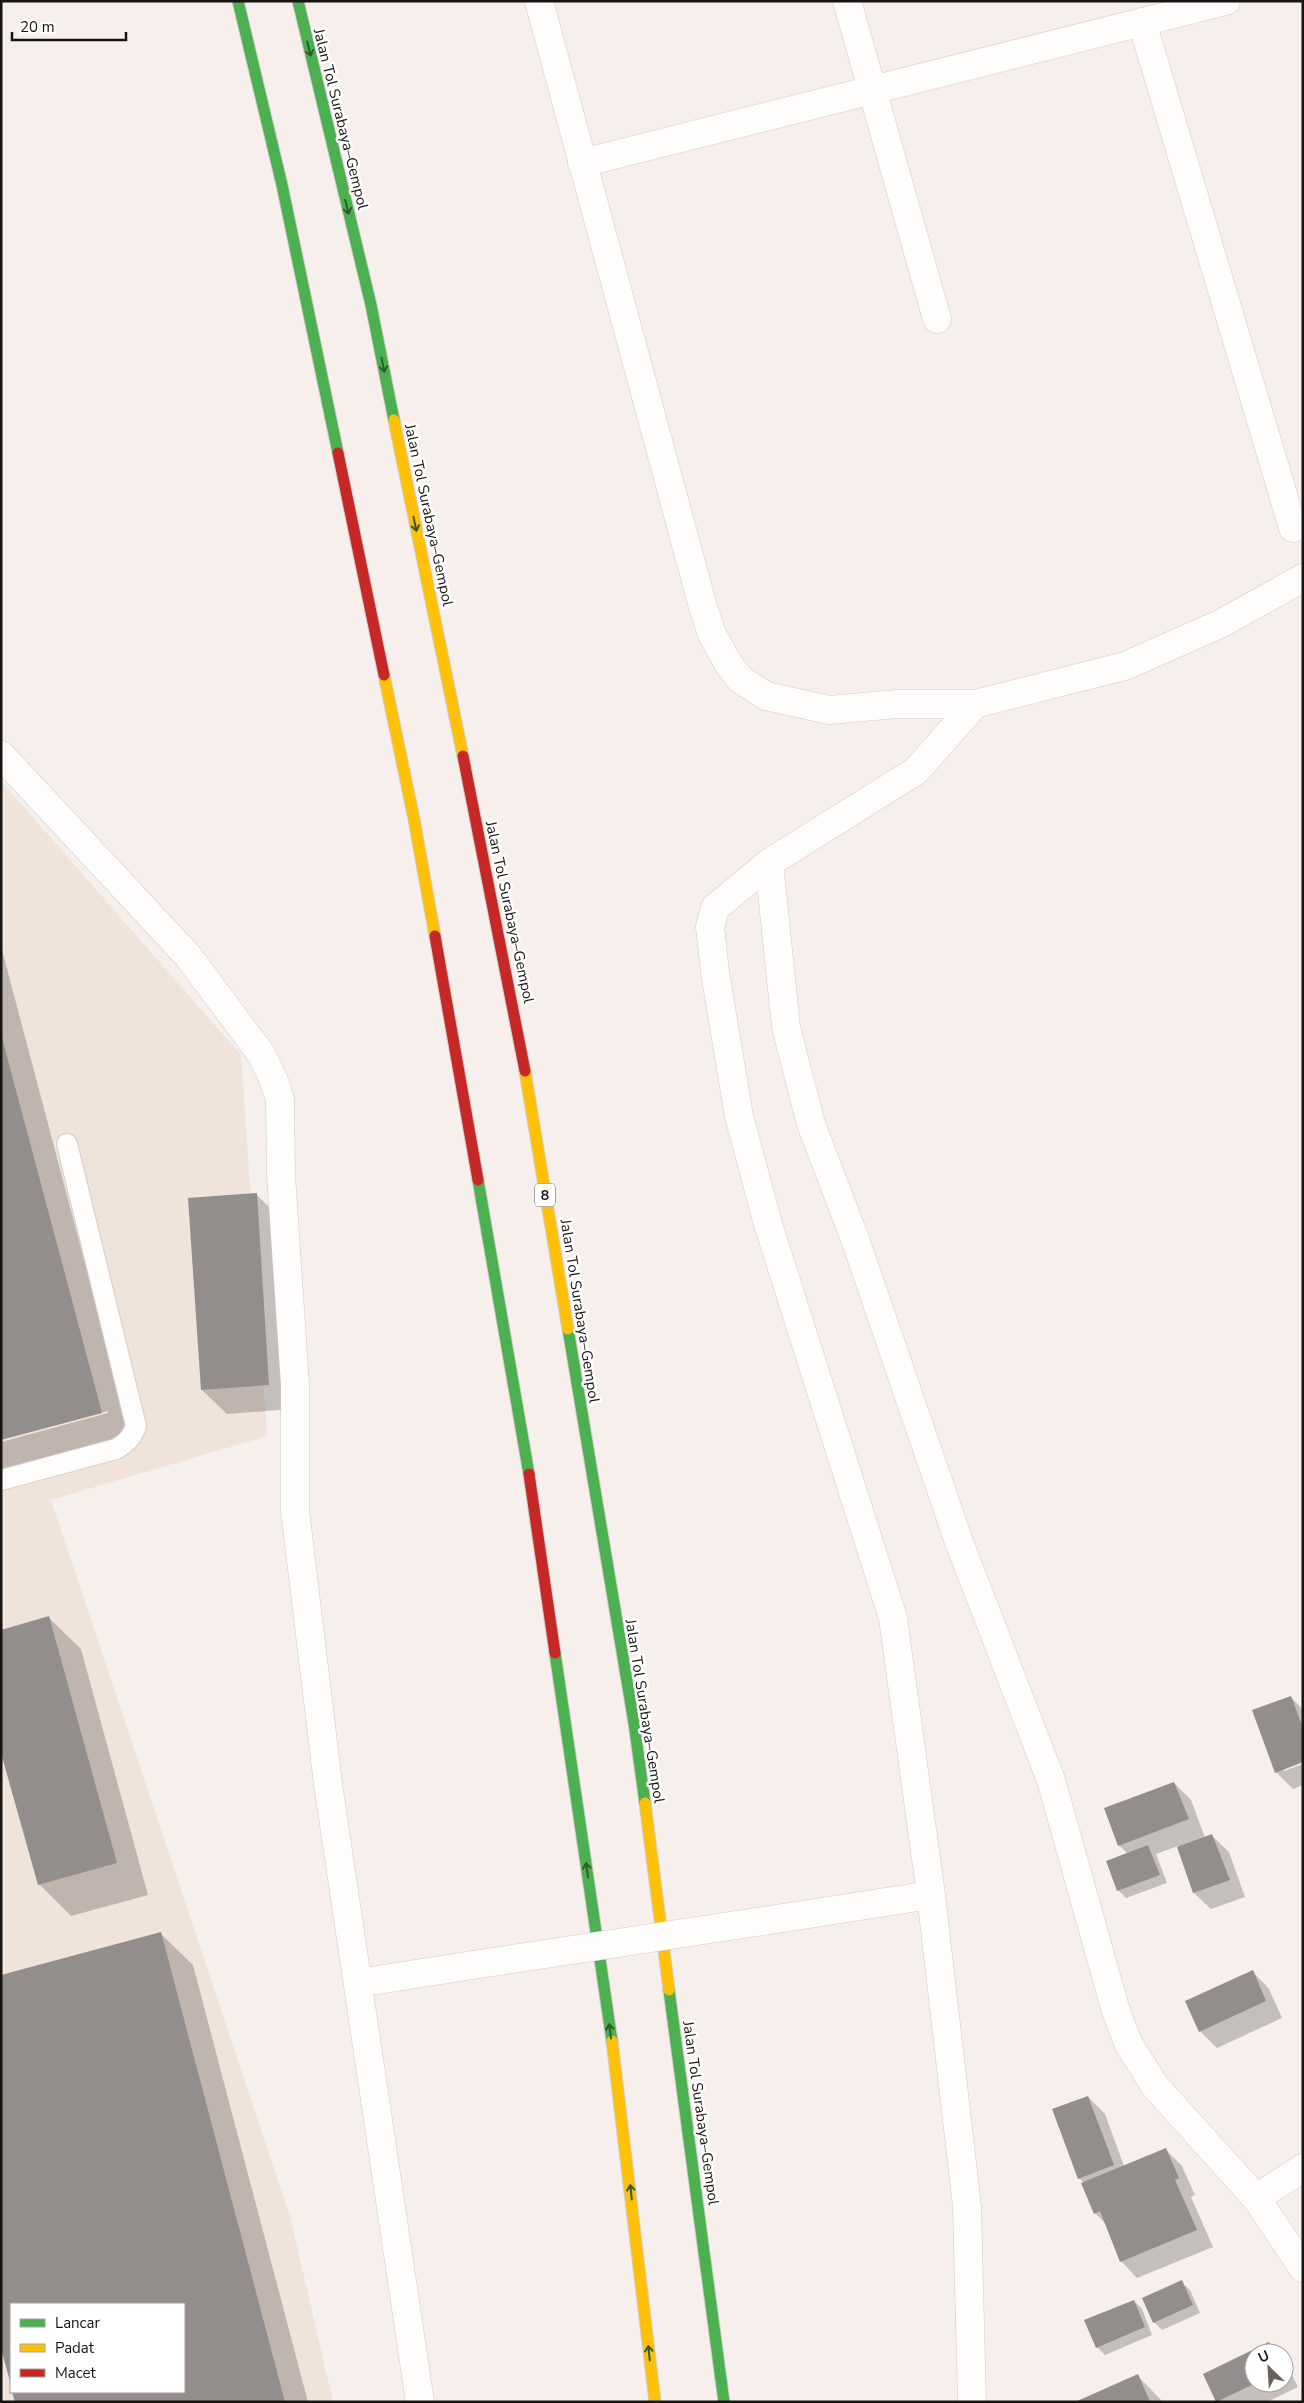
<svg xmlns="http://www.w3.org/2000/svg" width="1304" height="2403" font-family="'Nunito Sans',sans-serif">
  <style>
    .built { fill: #f0e3da; fill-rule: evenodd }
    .shadow { fill: #0003 }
    .building { fill: #938e8b }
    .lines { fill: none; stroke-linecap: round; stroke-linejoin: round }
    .lane-casing { stroke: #d2ccc9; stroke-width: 22 }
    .street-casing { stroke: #d2ccc9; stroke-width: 29 }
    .fast-casing { stroke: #d2ccc9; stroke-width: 13 }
    .slow-casing { stroke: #d2ccc9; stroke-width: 13 }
    .jam-casing { stroke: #d2ccc9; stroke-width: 13 }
    .lane { stroke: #fefdfc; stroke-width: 20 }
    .street { stroke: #fefdfc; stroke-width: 28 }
    .fast { stroke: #4caf50; stroke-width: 11 }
    .slow { stroke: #ffc107; stroke-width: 11 }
    .jam { stroke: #c62828; stroke-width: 11 }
    .street-bridge-casing { stroke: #d2ccc9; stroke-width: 29; stroke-linecap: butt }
    .street-bridge { stroke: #fefdfc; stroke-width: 28 }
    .oneway { stroke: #2f5a2d }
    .labels { text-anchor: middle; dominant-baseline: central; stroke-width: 5; stroke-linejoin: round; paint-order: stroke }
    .shield { fill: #fff; stroke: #5d5a58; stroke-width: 1 }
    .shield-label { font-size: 14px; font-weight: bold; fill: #181411 }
    .street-label { font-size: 15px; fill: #181411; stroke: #fff }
  </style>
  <rect width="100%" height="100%" fill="#f6efeb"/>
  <path class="built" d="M1,781L241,1055L267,1436L51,1500L290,2216L333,2402H1ZM11,2304H184V2392H11Z"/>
  <g class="shadow">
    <polygon points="1,946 133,1445 1,1480 1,1442 108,1413 108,1411 1,1439"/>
    <polygon points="256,1194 281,1219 293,1409 227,1414 202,1390"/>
    <polygon points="49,1618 81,1649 148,1895 71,1916 39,1884"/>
    <polygon points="1291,1697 1303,1710 1303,1761 1284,1768 1284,1771 1303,1764 1303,1785 1293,1789 1276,1772"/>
    <polygon points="1174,1783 1191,1800 1205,1838 1212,1836 1229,1852 1245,1897 1211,1909 1194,1893 1178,1846 1156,1854 1167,1883 1126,1898 1118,1890 1128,1854 1119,1845"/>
    <polygon points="161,1934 193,1965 308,2402 16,2402 14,2392 184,2392 184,2304 11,2304 11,2382 1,2344 1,1976"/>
    <polygon points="1253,1972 1269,1989 1282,2018 1217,2048 1200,2031"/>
    <polygon points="1088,2097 1105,2114 1124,2166 1166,2150 1182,2166 1195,2195 1191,2197 1213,2247 1137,2278 1121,2261 1106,2224 1095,2213 1084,2183 1079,2178"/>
    <polygon points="1181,2282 1190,2290 1200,2313 1162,2330 1154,2322"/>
    <polygon points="1134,2301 1142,2309 1152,2335 1105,2355 1097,2347"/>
    <polygon points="1269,2343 1278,2353 1254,2353 1254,2383 1284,2383 1284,2359 1298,2387 1267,2402 1218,2402 1204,2375"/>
    <polygon points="1137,2375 1163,2402 1078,2402"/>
  </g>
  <g class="building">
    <polygon points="1,1034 102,1413 1,1440"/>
    <polygon points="257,1193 269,1385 201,1390 188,1198"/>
    <polygon points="49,1616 117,1863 38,1885 1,1753 1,1630"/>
    <polygon points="1291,1696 1303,1728 1303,1762 1275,1773 1252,1710"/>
    <polygon points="1174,1782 1189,1819 1118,1846 1104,1808"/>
    <polygon points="1212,1834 1230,1880 1193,1893 1177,1847"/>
    <polygon points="1148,1845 1160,1875 1117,1891 1106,1861"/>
    <polygon points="161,1932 285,2402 15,2402 12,2392 184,2392 184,2304 11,2304 11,2385 1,2349 1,1975"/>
    <polygon points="1253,1970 1266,2001 1199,2032 1185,2001"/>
    <polygon points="1088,2096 1114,2165 1078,2179 1052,2109"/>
    <polygon points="1166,2148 1179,2178 1175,2180 1197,2230 1120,2262 1100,2211 1094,2214 1081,2183"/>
    <polygon points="1182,2280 1193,2305 1153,2323 1142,2298"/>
    <polygon points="1134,2300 1145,2327 1096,2348 1084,2320"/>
    <polygon points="1269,2342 1274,2353 1254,2353 1254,2384 1216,2402 1203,2374"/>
    <polygon points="1138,2374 1150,2402 1075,2402"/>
  </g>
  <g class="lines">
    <defs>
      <path id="lane" d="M1,1480L116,1449C126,1443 132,1438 136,1426L67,1144"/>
      <g id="street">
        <polyline points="539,1 703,607 712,634 728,663 740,679 766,696 829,710 897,704 975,704 1125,666 1220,624 1303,578"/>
        <polyline points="847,1 937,319"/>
        <polyline points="1142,22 1293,528"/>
        <polyline points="582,163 1226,1"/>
        <polyline points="1,755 188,956 262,1055 274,1081 280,1100 281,1175 295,1384 295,1510 328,1784 420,2402"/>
        <polyline points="769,863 786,1027 811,1124 855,1239 959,1542 1051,1780 1115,2008 1128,2043 1155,2086 1256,2198 1303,2268"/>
        <polyline points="783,1918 931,1895"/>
        <polyline points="358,1983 473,1965"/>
        <polyline points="1256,2198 1303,2168"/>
        <polyline points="972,2402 967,2206 931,1895 893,1618 768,1224 739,1116 715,972 710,927 715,908 769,863 916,771 975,704"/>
      </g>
      <g id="fast">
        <polyline points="238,1 282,185 338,453"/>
        <polyline points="298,1 371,305 394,420"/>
        <polyline points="478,1180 529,1474"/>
        <polyline points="568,1329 634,1723 645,1803"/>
        <polyline points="555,1653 612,2041"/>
        <polyline points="669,1990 724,2402"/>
      </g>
      <g id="slow">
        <polyline points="394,420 463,756"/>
        <polyline points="384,675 414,819 435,936"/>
        <polyline points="525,1071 568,1329"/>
        <polyline points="645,1803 669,1990"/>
        <polyline points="612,2041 655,2402"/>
      </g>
      <g id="jam">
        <polyline points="338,453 384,675"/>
        <polyline points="463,756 525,1071"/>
        <polyline points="435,936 478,1180"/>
        <polyline points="529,1474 555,1653"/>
      </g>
    </defs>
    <use href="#lane" class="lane-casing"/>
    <use href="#street" class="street-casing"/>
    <use href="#fast" class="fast-casing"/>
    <use href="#slow" class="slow-casing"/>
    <use href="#jam" class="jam-casing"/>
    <use href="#lane" class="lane"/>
    <use href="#street" class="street"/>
    <use href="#fast" class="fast"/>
    <use href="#slow" class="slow"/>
    <use href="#jam" class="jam"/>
    <defs>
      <polyline id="street-bridge" points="473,1965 783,1918"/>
    </defs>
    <use href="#street-bridge" class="street-bridge-casing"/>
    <use href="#street-bridge" class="street-bridge"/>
  </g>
  <defs><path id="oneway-shaft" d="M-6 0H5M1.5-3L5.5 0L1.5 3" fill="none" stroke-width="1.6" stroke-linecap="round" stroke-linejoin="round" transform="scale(1.25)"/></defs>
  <g class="oneway">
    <use href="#oneway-shaft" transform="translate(309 49) rotate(76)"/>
    <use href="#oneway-shaft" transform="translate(347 207) rotate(76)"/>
    <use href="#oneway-shaft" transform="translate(383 365) rotate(78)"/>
    <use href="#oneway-shaft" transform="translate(415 524) rotate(78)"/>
    <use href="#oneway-shaft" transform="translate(587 1870) rotate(-98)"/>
    <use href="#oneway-shaft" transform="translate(610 2031) rotate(-98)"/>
    <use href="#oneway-shaft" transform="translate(631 2192) rotate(-96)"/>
    <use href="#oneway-shaft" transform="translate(649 2353) rotate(-96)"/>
  </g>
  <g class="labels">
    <rect class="shield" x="535" y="1183.5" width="20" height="23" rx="4"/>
    <g class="shield-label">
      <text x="545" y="1195">8</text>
    </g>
    <g class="street-label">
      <text transform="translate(341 119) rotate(76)">Jalan Tol Surabaya–Gempol</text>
      <text transform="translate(429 515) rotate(78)">Jalan Tol Surabaya–Gempol</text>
      <text transform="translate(510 912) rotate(78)">Jalan Tol Surabaya–Gempol</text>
      <text transform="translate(580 1311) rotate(81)">Jalan Tol Surabaya–Gempol</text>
      <text transform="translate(645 1711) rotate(81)">Jalan Tol Surabaya–Gempol</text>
      <text transform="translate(701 2113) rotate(82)">Jalan Tol Surabaya–Gempol</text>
    </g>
  </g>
  <rect width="1304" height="2403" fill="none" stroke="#181411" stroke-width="5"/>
  <rect x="10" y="2303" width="175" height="90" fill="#ffffff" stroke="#a3a1a0"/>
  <rect x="20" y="2319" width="25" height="8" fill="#4caf50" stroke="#a3a1a0"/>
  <text x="55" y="2328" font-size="15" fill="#181411">Lancar</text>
  <rect x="20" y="2344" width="25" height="8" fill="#ffc107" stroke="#a3a1a0"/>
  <text x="55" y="2353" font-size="15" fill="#181411">Padat</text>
  <rect x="20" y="2369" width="25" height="8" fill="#c62828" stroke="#a3a1a0"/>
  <text x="55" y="2378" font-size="15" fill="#181411">Macet</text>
  <g transform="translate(1269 2368) rotate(335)"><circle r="24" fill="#ffffff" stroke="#a3a1a0"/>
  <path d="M0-4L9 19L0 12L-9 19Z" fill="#66615d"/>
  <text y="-8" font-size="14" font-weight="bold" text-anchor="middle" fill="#181411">U</text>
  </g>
  <path d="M12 32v8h114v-8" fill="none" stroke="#181411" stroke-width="2.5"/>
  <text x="20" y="32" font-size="15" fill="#181411" stroke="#ffffff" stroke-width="4" paint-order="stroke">20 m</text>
</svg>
